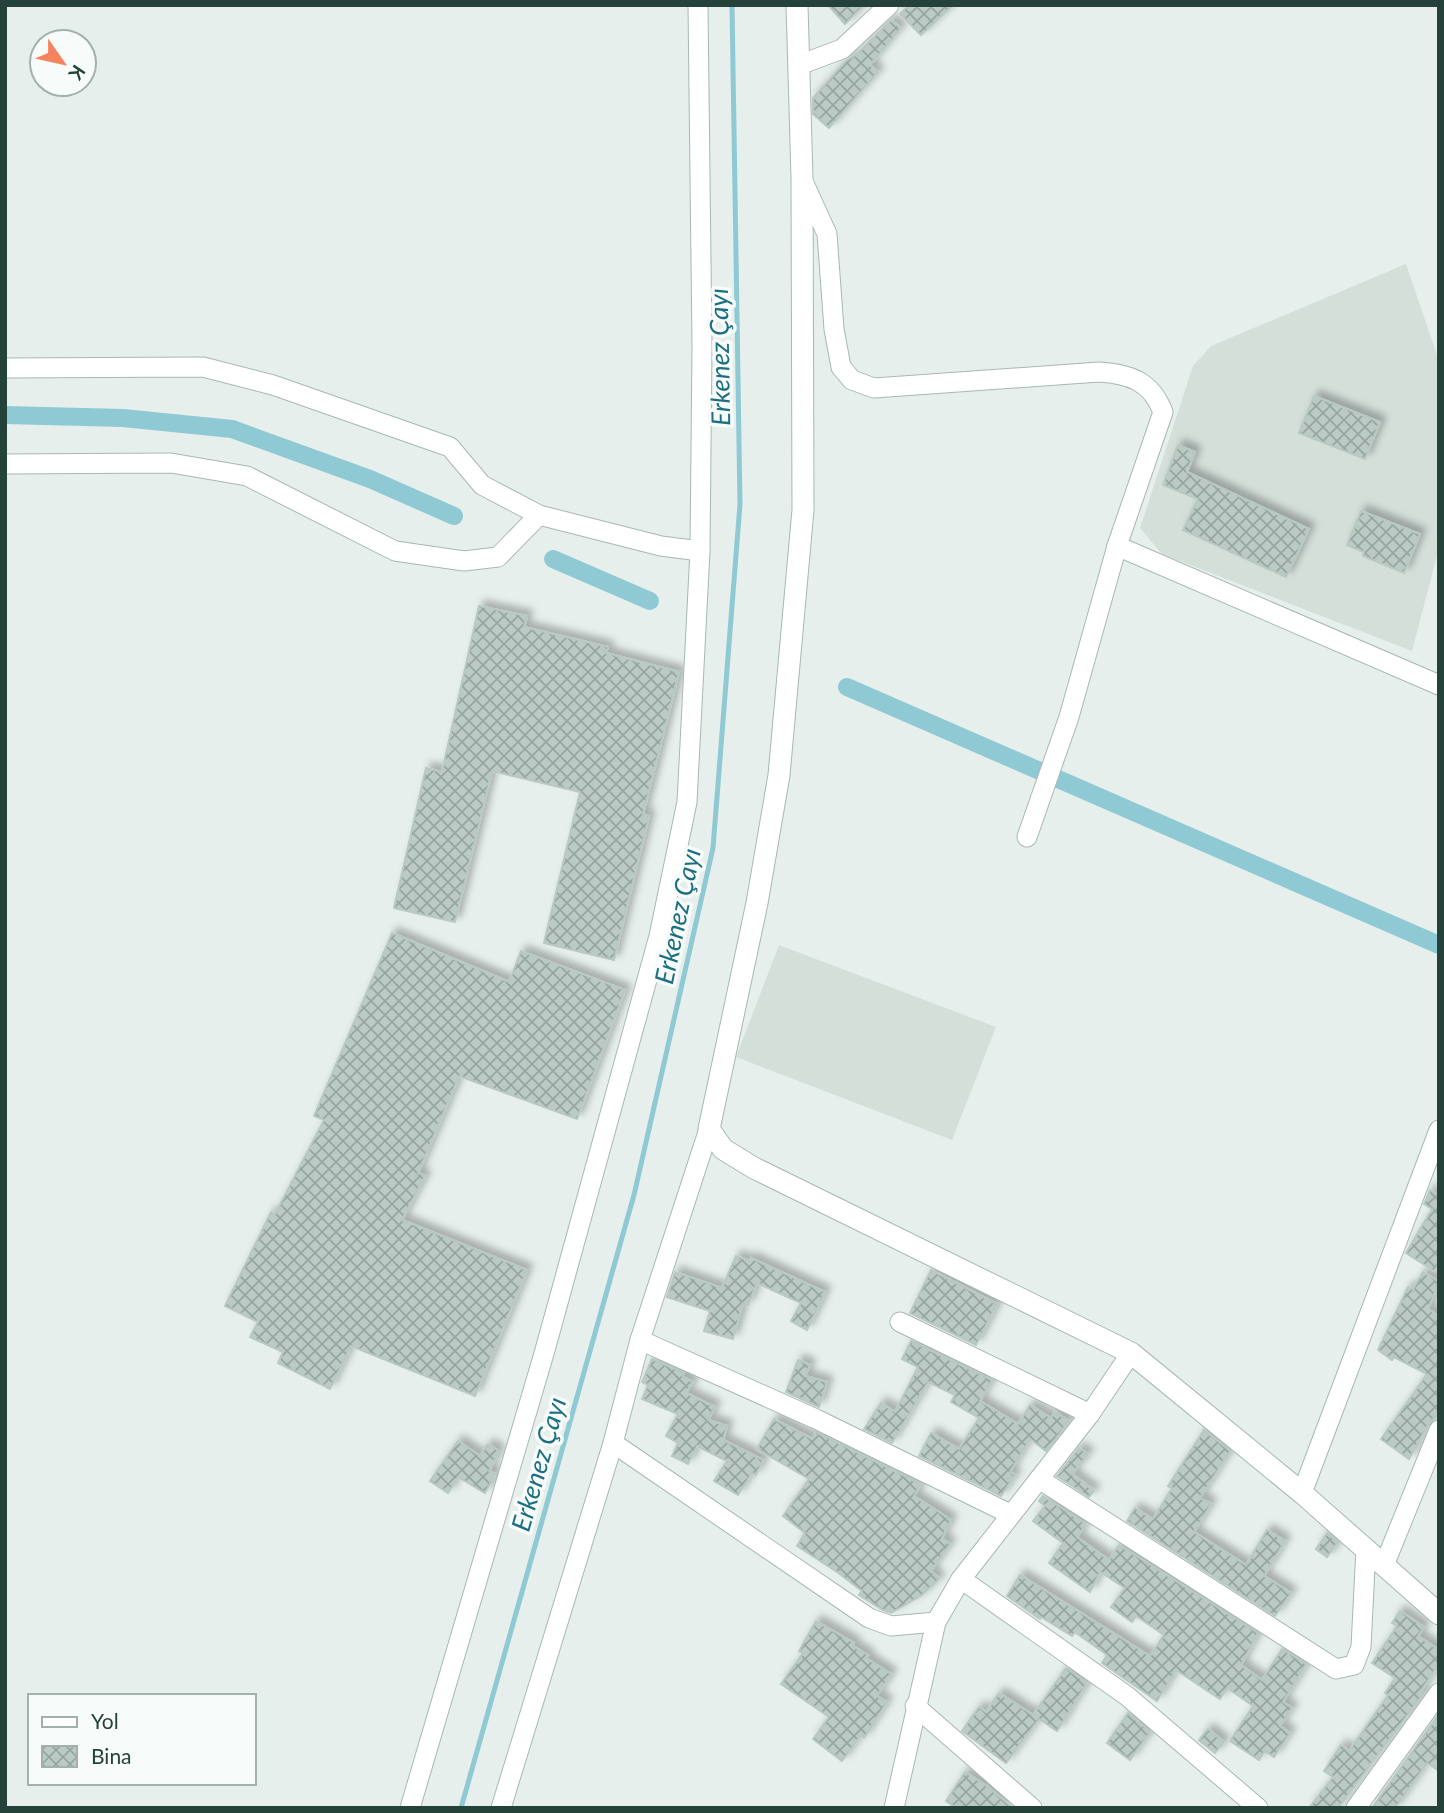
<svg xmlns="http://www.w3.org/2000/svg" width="1444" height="1813" font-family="Lato,sans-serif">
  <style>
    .built { fill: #d4dfda }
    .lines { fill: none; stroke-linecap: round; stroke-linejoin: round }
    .stream { stroke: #8ec9d4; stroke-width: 5 }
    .canal { stroke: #8ec9d4; stroke-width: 18 }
    .building { fill: url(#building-cross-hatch); stroke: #b8c9c2; stroke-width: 2; filter: url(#shadow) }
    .minor-casing { stroke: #a8b8b2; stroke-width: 21 }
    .tertiary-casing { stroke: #a8b8b2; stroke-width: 23 }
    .minor { stroke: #fff; stroke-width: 19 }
    .tertiary { stroke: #fff; stroke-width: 21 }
    .labels { text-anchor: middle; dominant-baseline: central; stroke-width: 7; stroke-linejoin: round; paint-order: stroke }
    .water-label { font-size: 26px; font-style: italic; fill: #1c6f80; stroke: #f7fbf9 }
  </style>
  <defs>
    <pattern id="building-cross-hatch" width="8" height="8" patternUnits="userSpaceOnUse" patternTransform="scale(1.75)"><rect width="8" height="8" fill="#bbcac4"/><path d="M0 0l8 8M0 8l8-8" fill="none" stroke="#98a6a0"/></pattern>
    <filter id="shadow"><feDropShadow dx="5.5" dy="-5.5" stdDeviation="3.5" flood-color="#0004"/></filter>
  </defs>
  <rect width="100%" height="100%" fill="#e6efeb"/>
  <g class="built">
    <polygon points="1406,264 1439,361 1439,548 1412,651 1162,554 1140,528 1193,366 1211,346"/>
    <polygon points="779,945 996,1027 952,1140 736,1057"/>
  </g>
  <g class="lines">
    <polyline class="stream" points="461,1808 634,1195 713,848 740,504 732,5"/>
    <g class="canal">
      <polyline points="5,415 123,418 232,429 370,479 454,516"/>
      <polyline points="553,559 650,601"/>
      <polyline points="847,687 1439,945"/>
    </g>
  </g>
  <g class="building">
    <polygon points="828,5 864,5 845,24"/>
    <polygon points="909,5 953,5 921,35 900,14"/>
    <polygon points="891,20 901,28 870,65 878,72 829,128 813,114 813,98 846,61 857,54"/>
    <polygon points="1314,396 1380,422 1365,459 1299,433"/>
    <polygon points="1178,445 1195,452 1187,472 1309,529 1286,577 1183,530 1198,499 1163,485"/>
    <polygon points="1361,511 1420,534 1404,573 1363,556 1364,552 1347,545"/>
    <polygon points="479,606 527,616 524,627 608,647 606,653 679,672 643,814 649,816 614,960 544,943 580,792 492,771 455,922 394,908 426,768 442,772"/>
    <polygon points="392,933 509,982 521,951 625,990 577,1119 459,1076 418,1173 425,1176 402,1220 527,1270 475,1396 351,1346 330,1389 278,1363 283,1352 250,1337 258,1322 225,1306 271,1212 275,1214 324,1120 314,1116"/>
    <polygon points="1430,1190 1439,1196 1439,1264 1434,1271 1406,1253 1432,1209 1424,1204"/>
    <polygon points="736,1256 750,1261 751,1258 825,1292 807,1330 791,1321 801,1303 757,1283 748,1305 743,1303 733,1339 704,1331 710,1311 667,1297 675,1272 722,1288"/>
    <polygon points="931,1270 997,1304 976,1345 910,1313"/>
    <polygon points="1423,1272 1439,1282 1428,1309 1439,1316 1439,1413 1428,1425 1409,1459 1381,1439 1427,1374 1394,1357 1392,1360 1378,1350 1408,1287 1413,1289"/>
    <polygon points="911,1341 992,1380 980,1401 1018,1424 1030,1405 1051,1418 1055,1412 1069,1421 1046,1451 1030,1439 1010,1472 1015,1475 1001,1496 919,1456 931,1433 959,1449 979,1418 951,1402 955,1395 928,1382 892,1443 864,1429 881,1403 895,1412 918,1367 902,1359"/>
    <polygon points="652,1359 684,1373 682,1376 693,1382 686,1393 715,1407 708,1420 727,1426 723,1440 763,1460 756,1475 752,1473 738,1495 714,1481 727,1461 697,1446 688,1464 672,1456 678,1443 666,1436 678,1414 642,1399 648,1385 642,1382"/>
    <polygon points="798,1360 810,1365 805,1376 827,1382 819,1407 786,1392"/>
    <polygon points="774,1419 812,1439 816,1432 921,1484 914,1496 951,1520 942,1538 950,1544 931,1571 939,1579 922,1595 891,1613 883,1610 859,1595 862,1591 837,1572 797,1546 805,1533 783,1516 809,1479 757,1449"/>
    <polygon points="1204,1430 1230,1451 1200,1498 1211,1504 1194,1532 1246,1565 1267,1530 1285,1541 1264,1576 1291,1593 1275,1616 1127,1521 1135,1508 1153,1519 1172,1488 1168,1486"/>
    <polygon points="458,1441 480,1456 488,1444 499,1451 489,1471 495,1474 485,1493 458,1477 448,1493 430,1481"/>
    <polygon points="1079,1448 1088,1454 1072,1474 1094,1491 1089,1497 1057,1476"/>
    <polygon points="1043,1496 1086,1524 1077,1537 1109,1560 1119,1545 1258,1633 1241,1665 1262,1680 1282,1649 1306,1664 1283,1702 1292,1708 1280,1726 1290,1733 1274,1757 1265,1751 1259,1760 1230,1741 1253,1706 1227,1688 1220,1699 1176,1670 1157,1701 1102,1663 1107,1655 1075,1632 1072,1636 1041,1617 1040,1619 1007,1596 1020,1575 1150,1656 1164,1635 1136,1616 1132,1622 1111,1607 1125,1588 1100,1572 1090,1592 1049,1563 1063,1543 1033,1521 1045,1506 1039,1501"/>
    <polygon points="1327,1533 1338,1542 1327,1557 1316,1549"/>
    <polygon points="1400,1611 1424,1627 1418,1636 1439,1650 1439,1664 1421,1691 1424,1693 1338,1808 1309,1808 1333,1777 1324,1771 1341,1745 1349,1751 1388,1695 1385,1693 1395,1678 1372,1663 1397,1626 1392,1623"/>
    <polygon points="816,1621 854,1643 853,1646 868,1655 866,1658 891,1674 877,1696 887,1702 864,1738 861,1735 842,1761 813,1739 829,1717 781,1684 803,1653 799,1651"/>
    <polygon points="1066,1668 1087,1683 1057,1731 1039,1719 1006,1763 962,1731 979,1707 986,1712 999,1693 1033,1715"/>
    <polygon points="1128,1713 1150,1732 1130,1760 1107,1743"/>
    <polygon points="1439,1714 1439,1771 1427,1763 1395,1808 1372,1808"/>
    <polygon points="1208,1729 1224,1742 1215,1753 1199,1740"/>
    <polygon points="965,1772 988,1787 1013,1808 956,1808 946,1801"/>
  </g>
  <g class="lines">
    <defs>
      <g id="minor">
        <polyline points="799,65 842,49 889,5"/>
        <path d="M802,179L827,234L834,329L841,367L852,380L874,388L1099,372C1130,374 1151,381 1163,412L1117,546L1069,717L1027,837"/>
        <polyline points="5,368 203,367 273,385 450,447 482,485 539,515 661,546 700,551"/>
        <polyline points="5,464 171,463 247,476 395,551 464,561 498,557 539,515"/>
        <polyline points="1117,546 1439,685"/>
        <polyline points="900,1322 1090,1414 1131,1353"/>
        <polyline points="640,1340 709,1129"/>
        <polyline points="613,1443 869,1618 891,1626 936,1622"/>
        <polyline points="1039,1479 1336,1669 1354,1665 1361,1647 1366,1548"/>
        <polyline points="1302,1493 1439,1130"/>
        <polyline points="1385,1563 1439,1430"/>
        <polyline points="961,1579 1127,1696 1258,1808"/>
        <polyline points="915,1706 1032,1808"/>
        <polyline points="410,1808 545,1350 659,936 687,802 700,551 702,346 698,5"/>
        <polyline points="501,1808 613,1443 640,1340 816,1419 1010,1514"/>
        <polyline points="894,1808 936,1622 961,1579 1090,1414"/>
        <polyline points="1356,1808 1439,1693"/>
      </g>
      <polyline id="tertiary" points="797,5 802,178 803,510 779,775 757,903 709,1129 723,1149 754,1168 1131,1353 1302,1493 1439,1614"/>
    </defs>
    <use href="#minor" class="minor-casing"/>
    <use href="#tertiary" class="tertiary-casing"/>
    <use href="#minor" class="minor"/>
    <use href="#tertiary" class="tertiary"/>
  </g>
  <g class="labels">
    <g class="water-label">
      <text transform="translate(719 357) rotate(-91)">Erkenez Çayı</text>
      <text transform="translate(677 916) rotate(-78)">Erkenez Çayı</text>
      <text transform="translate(538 1464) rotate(-74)">Erkenez Çayı</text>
    </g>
  </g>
  <rect width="1444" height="1813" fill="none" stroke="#24423a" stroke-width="14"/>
  <rect x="28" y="1694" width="228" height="91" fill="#f7fbf9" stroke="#a3b1ad" stroke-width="2"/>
  <rect x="42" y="1717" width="35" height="10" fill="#ffffff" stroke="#a3b1ad" stroke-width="2"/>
  <text x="91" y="1729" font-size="21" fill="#24423a">Yol</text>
  <rect x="42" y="1746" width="35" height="21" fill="url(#building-cross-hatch)" stroke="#a3b1ad" stroke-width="2"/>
  <text x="91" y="1764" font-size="21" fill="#24423a">Bina</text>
  <g transform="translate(63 63) rotate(124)"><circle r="33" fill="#f7fbf9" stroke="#a3b1ad" stroke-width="2"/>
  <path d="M0-5L12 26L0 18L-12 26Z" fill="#f4845f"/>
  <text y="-10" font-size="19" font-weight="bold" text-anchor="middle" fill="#24423a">K</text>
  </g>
</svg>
